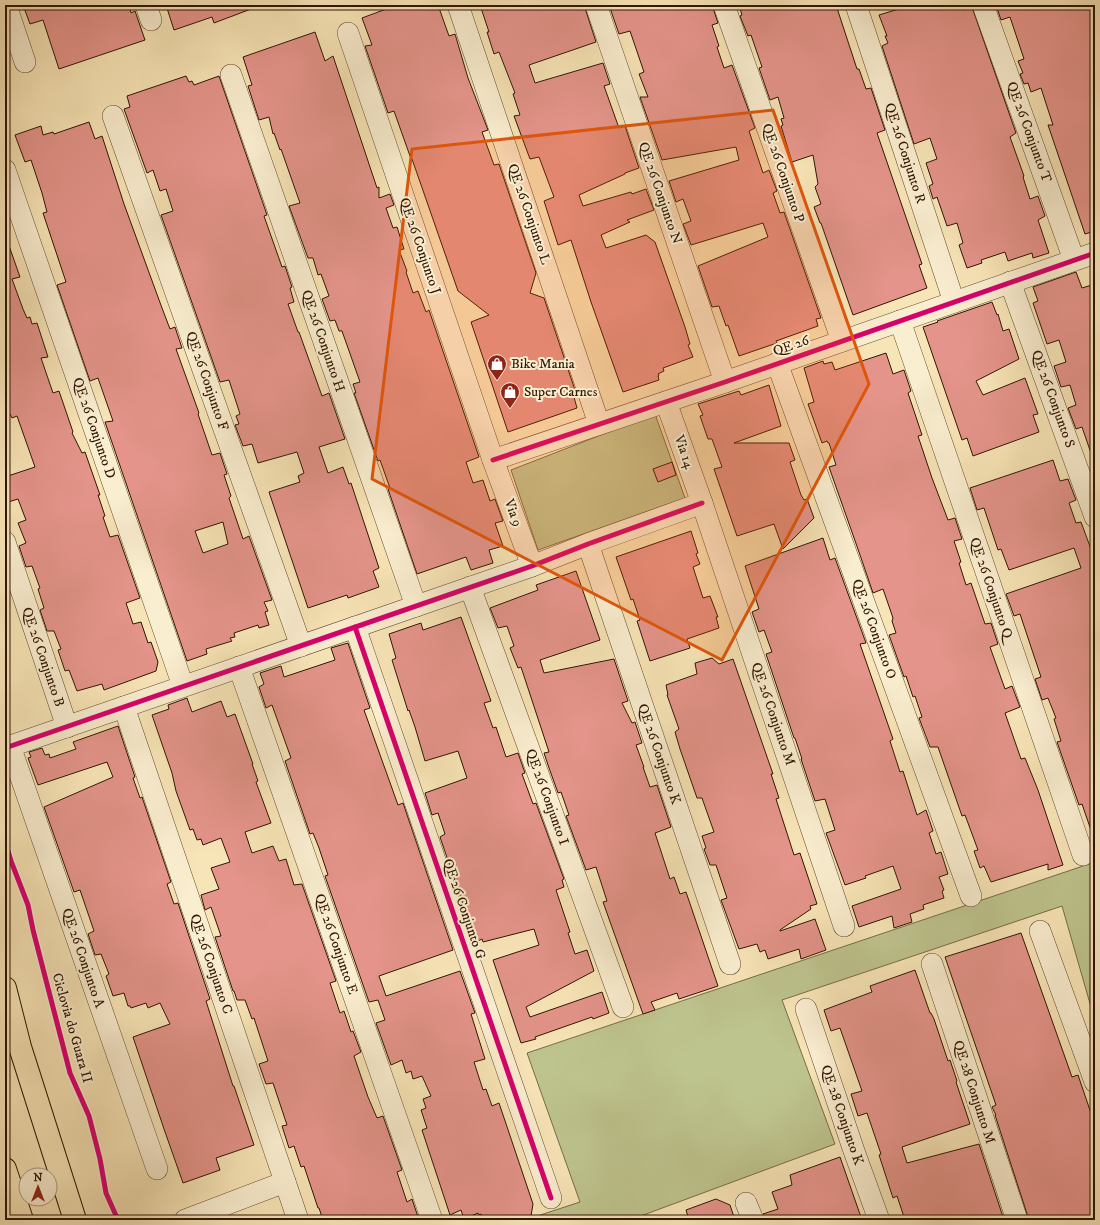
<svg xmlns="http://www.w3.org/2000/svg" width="1100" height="1225" font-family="'IM FELL DW Pica',serif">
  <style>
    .green { fill: #bec48e; stroke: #776c47 }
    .building { fill: #e4948a; stroke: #301500; fill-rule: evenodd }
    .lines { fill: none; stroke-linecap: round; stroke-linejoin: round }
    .minor-casing { stroke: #62492e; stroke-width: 22 }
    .major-casing { stroke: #301500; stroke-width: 24 }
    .minor { stroke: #faeed0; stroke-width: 21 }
    .major { stroke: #f8e5b7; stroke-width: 22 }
    .cycleway-casing { stroke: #faeed0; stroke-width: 8 }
    .cycleway { stroke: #d6006c; stroke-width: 5 }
    .marked { fill: #df560b; fill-opacity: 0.2; stroke: #df560b; stroke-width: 3; stroke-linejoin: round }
    .labels { text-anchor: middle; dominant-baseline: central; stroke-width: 4; stroke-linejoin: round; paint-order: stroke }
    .street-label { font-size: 14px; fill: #301500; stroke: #faeed0 }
    .poi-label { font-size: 14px; fill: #301500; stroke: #faeed0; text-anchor: start }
  </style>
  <rect width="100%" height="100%" fill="#f8e5b7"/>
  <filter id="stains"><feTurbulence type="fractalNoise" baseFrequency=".005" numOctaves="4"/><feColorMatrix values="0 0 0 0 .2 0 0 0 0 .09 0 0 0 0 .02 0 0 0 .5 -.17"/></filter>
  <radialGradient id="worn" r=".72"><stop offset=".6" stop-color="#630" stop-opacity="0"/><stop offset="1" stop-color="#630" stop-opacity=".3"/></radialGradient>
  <g class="green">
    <polygon points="655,414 685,498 538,550 511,470"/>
    <polygon points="1095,862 1095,1021 1062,906 782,1000 835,1144 630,1220 525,1220 580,1202 527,1053"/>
  </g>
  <g class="building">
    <polygon points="23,5 129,5 131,13 135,11 145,40 59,69 43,20 30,24"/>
    <polygon points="166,5 259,5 259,6 214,23 212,17 174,30"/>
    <polygon points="397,5 438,5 449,36 455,34 468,78 488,130 482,132 494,165 499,164 536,273 530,293 544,298 577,396 574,397 577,408 508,432 471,322 489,315 458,291 412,159 410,156 394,111 388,113 365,46 372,45 362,18"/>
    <polygon points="480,5 584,5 596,42 529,65 535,83 603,63 610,84 604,86 619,128 625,126 639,168 625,173 625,174 579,195 583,206 631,192 632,194 646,189 654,210 627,220 630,222 601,235 606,248 646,235 655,242 685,327 690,344 688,345 693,357 663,368 664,371 658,374 659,376 658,376 659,380 623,392 591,302 571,240 558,245 544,201 554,197 539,157 530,159 514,116 520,115 513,94 515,93 499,52 494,54 487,32 489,32"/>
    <polygon points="609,5 712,5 718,23 712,25 719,46 717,47 724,68 732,65 755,128 749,131 763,173 769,170 777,191 773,193 780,213 784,212 821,318 816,319 818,326 776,341 777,343 739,356 728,325 726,326 719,306 712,307 698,266 768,237 763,223 691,245 683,224 691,221 683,199 676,202 669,181 739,160 736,147 662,160 640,97 648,97 639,74 644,72 630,31 619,34"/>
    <polygon points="739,5 836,5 857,69 859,69 866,89 871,88 885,130 877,133 922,264 919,265 927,288 853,315 821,223 820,223 814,207 821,204 815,187 818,184 813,155 792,162 781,126 783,125 781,119 784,118 778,97 770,100 759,68 762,67 751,35 748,36 740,16 742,15"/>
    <polygon points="912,5 962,5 964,10 972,7 1016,133 1010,137 1024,176 1023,177 1030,199 1038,196 1045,216 1038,220 1049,253 1033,258 1032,253 1008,261 1005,252 981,260 982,263 967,268 959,245 963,243 957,223 947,226 937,197 933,199 929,186 933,184 926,163 937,159 930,138 914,144 882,46 888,43 885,36 887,36 879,15"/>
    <polygon points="996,5 1095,5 1095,231 1085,234 1048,125 1053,125 1041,88 1031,92 1028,83 1024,84 1020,74 1023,73 1018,61 1024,59 1010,17 1001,20"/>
    <polygon points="315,32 325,61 333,56 377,188 379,187 379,198 390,194 394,205 386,208 393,228 397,227 404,249 399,250 407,271 406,272 413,293 418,291 426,312 429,310 479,457 466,462 473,483 483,480 490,501 495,499 503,521 495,523 503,546 489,550 493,563 471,570 466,557 417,574 388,489 390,488 380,460 378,461 354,393 356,393 353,384 360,382 342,331 339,331 335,320 330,321 322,299 329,296 321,274 318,275 313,258 308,258 289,206 300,203 281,149 280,150 274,133 273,134 269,117 259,120 248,86 252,85 243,57"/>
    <polygon points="186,76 189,82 192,81 194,85 219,76 267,215 264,216 282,267 285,266 292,287 290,288 294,302 288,304 298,332 299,332 322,396 329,393 345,439 319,447 328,473 343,467 349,484 351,483 379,568 373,571 379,587 348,598 347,595 308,608 269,492 300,482 298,476 304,473 297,452 258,463 252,444 243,446 235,425 239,424 236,416 240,414 229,380 220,382 161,215 173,211 166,189 160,191 153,170 147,173 124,109 130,107 127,96"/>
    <path d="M89,122L95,139L102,136L124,204L162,308L170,329L175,327L182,348L176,349L199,413L198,414L212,455L220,453L227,474L224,475L231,496L229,498L243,539L249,536L272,600L264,602L268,611L265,612L269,625L259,628L258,625L234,633L235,637L230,638L232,641L206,649L207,654L187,661L105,422L113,421L98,378L90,381L57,285L66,282L43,213L47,212L42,193L31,160L25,162L15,135L41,126L43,135L53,132L54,134ZM223,522L228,544L203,553L195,531Z"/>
    <polygon points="5,240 7,240 20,277 12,279 23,309 27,318 30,317 32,324 37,323 48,357 41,358 53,393 59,391 73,432 72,433 82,453 85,452 100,495 98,495 105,516 103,517 110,537 118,535 140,598 126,603 133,624 141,622 148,643 151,642 158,662 156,671 104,690 102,684 77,691 69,670 65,671 58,650 61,649 54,631 47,631 40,610 44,608 38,589 40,588 32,566 26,567 19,546 26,543 18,523 26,520 18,499 5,503 5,477 35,467 17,416 12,418 10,414 5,416 5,310 10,309 5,294"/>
    <polygon points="1076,272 1082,288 1095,284 1095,459 1093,459 1082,427 1076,429 1068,408 1076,405 1070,385 1061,387 1054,366 1066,362 1059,340 1047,344 1033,303 1038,301 1033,287"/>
    <polygon points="992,302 997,315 998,314 1003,331 1009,329 1019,359 976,381 983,395 1025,378 1038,414 1033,415 1039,432 973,456 967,438 962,440 923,327 938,322 937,321"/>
    <polygon points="886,353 893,374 904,370 911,391 908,393 922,435 918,436 932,478 948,520 955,518 962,539 954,541 961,562 959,563 966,585 971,583 985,624 991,623 998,644 990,647 1005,689 1012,686 1020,707 1005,713 1021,759 1025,758 1038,790 1063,865 1048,870 1048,864 991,882 984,866 980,868 974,851 978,850 965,815 962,816 938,747 930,747 919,718 922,717 915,696 913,697 906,676 904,677 889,635 896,633 892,621 893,618 883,589 873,593 859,552 829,467 836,465 829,443 828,443 827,441 822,443 808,404 814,402 804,368 823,361 824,364 832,362 835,370"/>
    <polygon points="769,385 781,426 734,443 789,443 795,460 790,462 801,495 804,500 807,499 814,518 783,549 774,524 737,536 714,469 722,467 712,439 708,439 700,416 703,415 698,404 739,391 741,395"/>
    <polygon points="1053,460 1060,481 1068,479 1076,500 1069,503 1076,523 1081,522 1095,560 1095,836 1093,836 1082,804 1079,805 1057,742 1061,741 1054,719 1056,718 1048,698 1042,700 1035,679 1041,677 1020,614 1014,616 1006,594 1081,568 1074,548 1009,570 1001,549 998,550 984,508 977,510 970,488"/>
    <polygon points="672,462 676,475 658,482 653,469"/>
    <polygon points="691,531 698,553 696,554 700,564 693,567 703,598 710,596 718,617 716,617 719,628 687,639 690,648 650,661 637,621 640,620 633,599 631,600 616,557"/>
    <polygon points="823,538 830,560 835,558 866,643 860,644 893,739 890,741 900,772 903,771 917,815 926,810 933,831 929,833 936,854 941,852 948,874 939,877 944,890 942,891 944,898 923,905 924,909 910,914 912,922 894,928 892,916 859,927 852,906 901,889 893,866 865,876 866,878 845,885 826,833 835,830 825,799 815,801 801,759 802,759 795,738 794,738 766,654 772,652 764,630 759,632 752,612 759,609 745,566"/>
    <polygon points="576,571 600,640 540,660 544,673 614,659 628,701 622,703 632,723 635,722 642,743 636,745 644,767 643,767 650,787 657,785 671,827 655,833 670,879 674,877 680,894 686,892 718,986 679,999 677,993 651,1002 655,1010 643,1014 603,902 607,901 596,867 586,870 566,816 569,815 561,792 558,793 548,765 544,753 549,752 521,667 518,668 510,648 514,646 507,626 498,628 490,608 538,590 536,585"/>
    <polygon points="461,617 491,701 484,703 493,728 496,727 506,757 518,753 525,773 522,774 533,804 536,803 564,879 562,880 564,887 556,890 570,932 568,933 575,954 587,950 594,971 526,1007 530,1017 602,992 609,1013 593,1019 592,1017 535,1037 536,1039 521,1043 493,960 539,945 534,929 483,942 482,939 476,942 440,837 445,834 438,813 432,815 425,793 467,778 458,751 425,761 415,727 409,710 408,711 392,660 396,658 389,634 421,623 423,630"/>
    <polygon points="348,643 370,708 364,710 398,805 403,803 453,950 379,976 386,996 460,971 475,1013 471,1014 485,1059 474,1062 483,1090 486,1089 492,1106 499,1103 533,1204 531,1216 515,1220 483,1220 481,1214 479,1215 478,1213 464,1219 461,1210 450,1215 422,1130 427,1128 421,1110 426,1108 423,1099 431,1096 422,1076 413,1079 411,1071 406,1073 402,1060 391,1065 376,1023 385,1020 378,1000 369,1002 326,879 325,876 328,875 319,848 313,833 310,834 285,761 291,758 272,705 266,708 259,687 264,684 260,673 281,666 284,677 335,660 331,648"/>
    <polygon points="712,658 719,664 733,659 773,774 771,774 779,798 776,799 794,855 800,853 817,904 810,906 811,909 780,930 780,931 815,919 826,950 801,959 799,949 768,959 765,950 760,952 757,944 739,949 721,900 727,898 716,865 710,865 704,849 706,848 702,836 714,832 702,798 697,798 680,749 675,732 679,729 667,695 668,695 666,685 697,674 695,663"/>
    <polygon points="187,698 192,712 221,701 227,717 235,714 253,764 252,764 258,781 256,782 271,823 245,832 252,853 273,846 279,861 286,859 294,885 302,884 336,981 330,983 340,1013 344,1011 351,1032 353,1031 361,1052 354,1056 368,1097 377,1118 383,1116 402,1170 397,1172 407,1202 412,1199 418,1217 411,1220 371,1220 370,1217 366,1218 365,1215 352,1220 323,1220 319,1208 318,1208 304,1166 301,1167 294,1146 289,1148 282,1126 287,1125 273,1083 266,1084 259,1064 268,1061 254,1018 252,1019 245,1000 237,1000 234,991 233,991 215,937 221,936 211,907 205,910 201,895 219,889 211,868 230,862 221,838 203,845 201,839 197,840 193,829 190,830 176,791 172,773 152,715 169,709 168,705"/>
    <polygon points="118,726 135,777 133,778 140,798 142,797 171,882 167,884 174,904 178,903 210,999 206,1001 233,1086 234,1086 254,1145 216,1158 220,1170 183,1183 164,1129 133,1037 170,1024 160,1003 148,1008 146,1003 131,1008 130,1006 128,1006 124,993 113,996 106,976 109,974 101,954 95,955 88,934 94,931 80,890 74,892 44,807 113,777 107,762 38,785 28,758 31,757 29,752 42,748 45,755 49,754 50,758 76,749 73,742"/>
    <polygon points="1021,933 1072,1077 1078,1075 1095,1125 1095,1220 1029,1220 995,1115 996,1115 992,1107 996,1105 945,957"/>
    <polygon points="915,970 930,1013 931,1013 934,1019 948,1061 950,1060 957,1081 956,1082 970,1124 902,1147 907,1163 979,1144 1004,1220 908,1220 907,1216 904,1217 897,1196 893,1198 879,1155 881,1154 867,1113 858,1116 851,1094 862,1091 840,1028 831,1031 824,1010 872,992 870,986"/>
    <polygon points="840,1157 862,1220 765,1220 763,1214 778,1209 772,1192 792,1185 790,1175"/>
    <polygon points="716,1199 730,1205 735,1220 689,1220 686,1210"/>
  </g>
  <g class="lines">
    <defs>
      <g id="minor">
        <polyline points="6,5 25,62"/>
        <polyline points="146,5 151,20"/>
        <polyline points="458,5 599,424"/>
        <polyline points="596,5 725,382"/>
        <polyline points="724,5 842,341"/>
        <polyline points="856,5 954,302"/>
        <polyline points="983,5 1074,260"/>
        <polyline points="348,33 493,460 532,566"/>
        <polyline points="231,75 416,606"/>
        <polyline points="113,116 301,646"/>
        <polyline points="5,170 183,686"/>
        <polyline points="1010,282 1095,517"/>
        <polyline points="900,321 1083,855"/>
        <polyline points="777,363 971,896"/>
        <polyline points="666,402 702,503 844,926"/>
        <polyline points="493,460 725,382 1095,253"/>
        <polyline points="5,542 67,727"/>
        <polyline points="588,544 730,964"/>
        <polyline points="470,587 623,1007"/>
        <polyline points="355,627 551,1198"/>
        <polyline points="239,667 432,1220"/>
        <polyline points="124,707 298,1220"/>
        <polyline points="10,746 157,1169"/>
        <polyline points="5,748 532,566 588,544 702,503"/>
        <polyline points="1040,931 1095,1082"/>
        <polyline points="932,964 1017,1220"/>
        <polyline points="806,1009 854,1151 879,1220"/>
        <polyline points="746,1203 753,1220"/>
        <polyline points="185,1220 285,1182"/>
      </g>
      <g id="major">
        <polyline points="5,988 20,1047 75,1220"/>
        <polyline points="5,1169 22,1220"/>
      </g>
    </defs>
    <use href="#minor" class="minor-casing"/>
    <use href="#major" class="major-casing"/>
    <use href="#minor" class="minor"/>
    <use href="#major" class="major"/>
    <defs>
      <g id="cycleway">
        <polyline points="493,460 725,382 1095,253"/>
        <polyline points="355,627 551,1198"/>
        <polyline points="5,748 532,566 588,544 702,503"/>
        <polyline points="5,841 11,861 28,905 33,930 70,1073 89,1116 100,1159 106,1193 118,1220"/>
      </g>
    </defs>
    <use href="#cycleway" class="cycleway-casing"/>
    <use href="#cycleway" class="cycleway"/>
  </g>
  <path class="marked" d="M773,110L869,384L722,660L372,479L412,149Z"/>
  <defs>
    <symbol id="shop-pin" viewBox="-11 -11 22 30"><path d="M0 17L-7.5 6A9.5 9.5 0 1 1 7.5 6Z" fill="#8f2418" stroke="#faeed0"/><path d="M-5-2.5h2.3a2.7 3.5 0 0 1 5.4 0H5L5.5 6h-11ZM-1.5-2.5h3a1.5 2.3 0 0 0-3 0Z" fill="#fff"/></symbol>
  </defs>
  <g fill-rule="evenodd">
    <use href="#shop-pin" x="486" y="353" width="22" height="30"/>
    <use href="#shop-pin" x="499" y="381" width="22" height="30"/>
  </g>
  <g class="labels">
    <g class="street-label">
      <text transform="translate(1029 132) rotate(70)">QE 26 Conjunto T</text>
      <text transform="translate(905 153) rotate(72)">QE 26 Conjunto R</text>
      <text transform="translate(783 173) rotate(71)">QE 26 Conjunto P</text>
      <text transform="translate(660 193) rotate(71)">QE 26 Conjunto N</text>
      <text transform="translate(529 214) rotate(71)">QE 26 Conjunto L</text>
      <text transform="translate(420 246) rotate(71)">QE 26 Conjunto J</text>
      <text transform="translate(323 341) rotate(71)">QE 26 Conjunto H</text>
      <text transform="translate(791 346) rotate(-19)">QE 26</text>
      <text transform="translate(207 381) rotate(71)">QE 26 Conjunto F</text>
      <text transform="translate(1053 399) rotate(70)">QE 26 Conjunto S</text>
      <text transform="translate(94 428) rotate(71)">QE 26 Conjunto D</text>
      <text transform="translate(684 452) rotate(71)">Via 14</text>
      <text transform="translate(513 513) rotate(70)">Via 9</text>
      <text transform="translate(991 588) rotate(71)">QE 26 Conjunto Q</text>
      <text transform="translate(874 629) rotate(70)">QE 26 Conjunto O</text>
      <text transform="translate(43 657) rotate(71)">QE 26 Conjunto B</text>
      <text transform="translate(773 714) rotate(71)">QE 26 Conjunto M</text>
      <text transform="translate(659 754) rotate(71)">QE 26 Conjunto K</text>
      <text transform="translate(547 797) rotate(70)">QE 26 Conjunto I</text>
      <text transform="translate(464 909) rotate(71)">QE 26 Conjunto G</text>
      <text transform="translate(336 944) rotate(71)">QE 26 Conjunto E</text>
      <text transform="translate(83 958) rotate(71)">QE 26 Conjunto A</text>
      <text transform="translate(211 964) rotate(71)">QE 26 Conjunto C</text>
      <text transform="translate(72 1028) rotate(74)">Ciclovia do Guara II</text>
      <text transform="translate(974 1092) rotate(72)">QE 28 Conjunto M</text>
      <text transform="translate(842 1115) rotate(71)">QE 28 Conjunto K</text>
    </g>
    <g class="poi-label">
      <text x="511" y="364">Bike Mania</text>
      <text x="524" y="392">Super Carnes</text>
    </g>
  </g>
  <rect width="1100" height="1225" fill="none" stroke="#f8e5b7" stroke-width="20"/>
  <rect x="6" y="6" width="1088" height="1213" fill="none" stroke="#301500" stroke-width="2"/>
  <rect x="10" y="10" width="1080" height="1205" fill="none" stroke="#301500"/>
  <g transform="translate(38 1187)"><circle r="19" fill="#faeed0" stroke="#a9977d"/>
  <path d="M0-3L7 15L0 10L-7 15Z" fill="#8f2418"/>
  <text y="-6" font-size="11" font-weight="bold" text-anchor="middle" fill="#301500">N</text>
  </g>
  <rect width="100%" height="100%" filter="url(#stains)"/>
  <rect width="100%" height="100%" fill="url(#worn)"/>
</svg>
